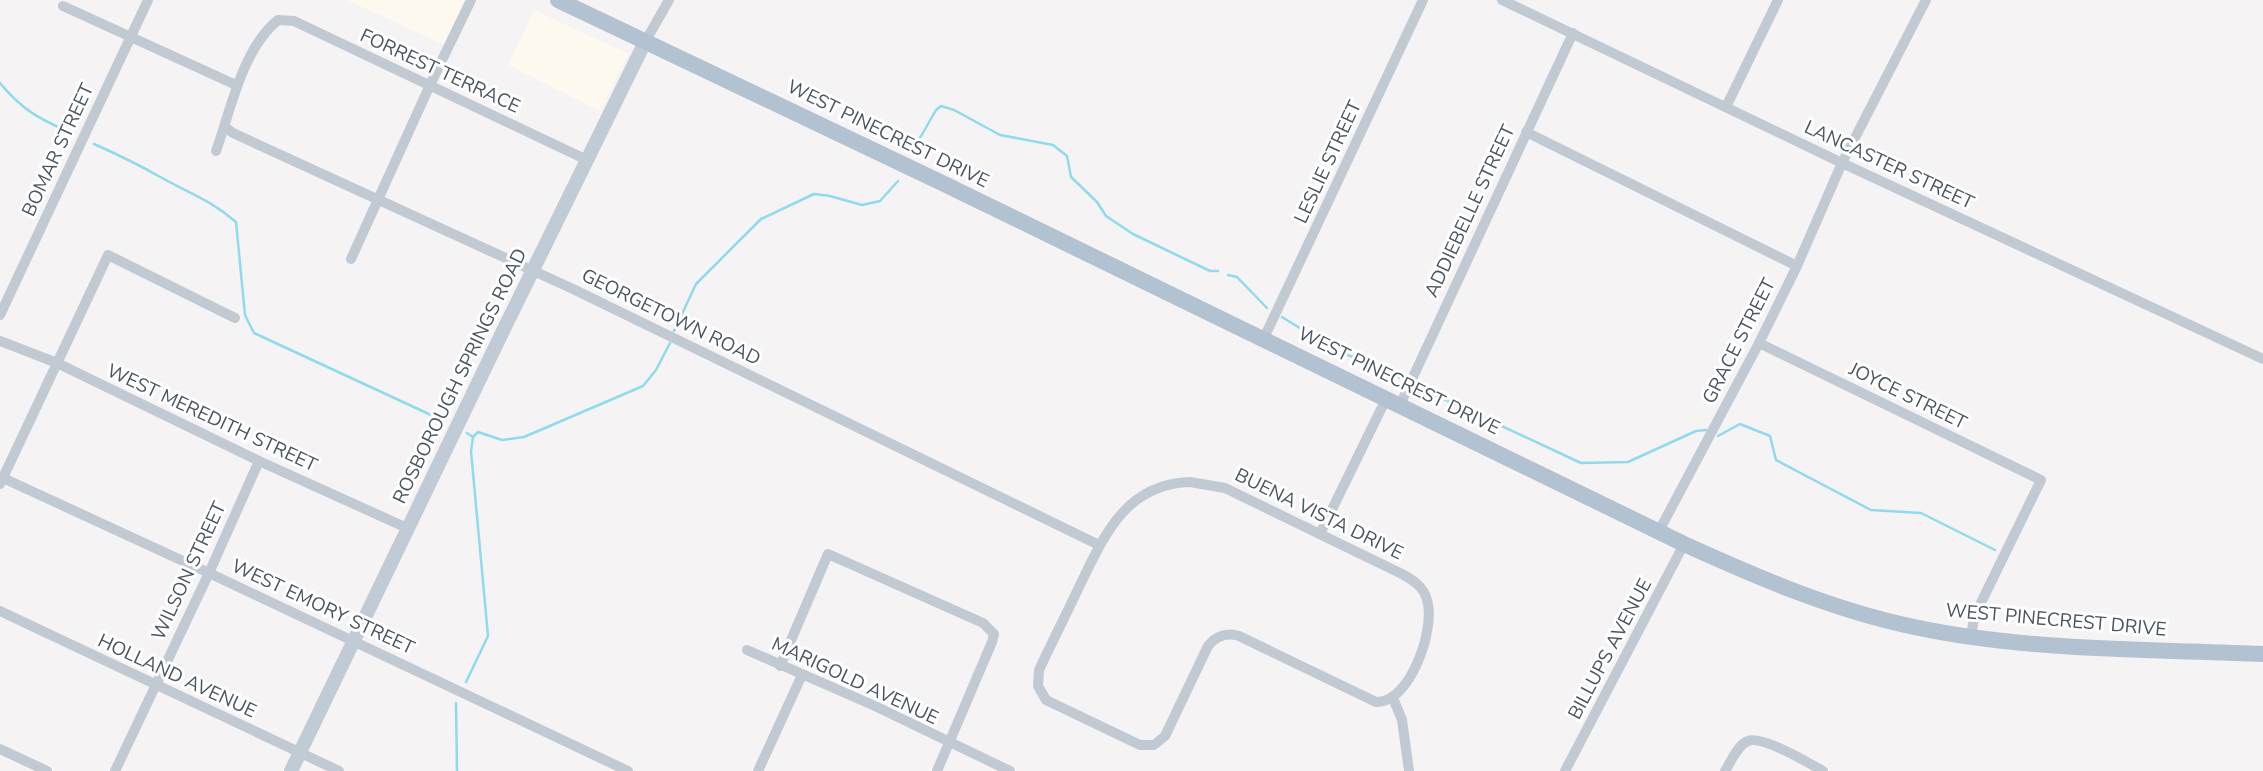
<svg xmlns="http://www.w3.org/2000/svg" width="2263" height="771" font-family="'Nunito Sans',sans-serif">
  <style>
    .commercial { fill: #fdf9ef }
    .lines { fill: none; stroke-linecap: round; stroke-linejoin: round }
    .stream { stroke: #90daee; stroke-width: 2.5 }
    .street { stroke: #c1cad2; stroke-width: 10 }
    .secondary { stroke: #c1cbd6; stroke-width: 14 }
    .primary { stroke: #b3c2d1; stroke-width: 16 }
    .labels { text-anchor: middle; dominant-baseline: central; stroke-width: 6; stroke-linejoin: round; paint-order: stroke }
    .street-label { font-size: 19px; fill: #4a5661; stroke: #fff }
  </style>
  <rect width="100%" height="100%" fill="#f5f3f3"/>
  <g class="commercial">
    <polygon points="347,0 477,0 453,49"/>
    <polygon points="534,10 629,54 600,111 508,65"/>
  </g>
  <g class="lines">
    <g class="stream">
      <path d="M0,83C23,111 40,119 73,134"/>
      <path d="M94,144C119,155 141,166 164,179C191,194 212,201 236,222L245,315L254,333L444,421"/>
      <polyline points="912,152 936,110 941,106 954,110 1000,135 1053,145 1067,156 1071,177 1097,202 1106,216 1133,234 1210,271 1218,271"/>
      <polyline points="1228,275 1237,277 1267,308"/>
      <polyline points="1282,317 1340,353 1364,360 1402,379"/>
      <polyline points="674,331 696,284 761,219 814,194 830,196 862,205 880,201 898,181"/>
      <polyline points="1418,387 1581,463 1628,462 1696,431 1706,430"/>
      <polyline points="1718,436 1740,424 1770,436 1776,460 1871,510 1921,513 1995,550"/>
      <polyline points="473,437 478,432 502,440 524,437 643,386 656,370 670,343"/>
      <polyline points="466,682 488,636 471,451 473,437 467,433"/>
      <polyline points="456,703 457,771"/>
    </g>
    <g class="street">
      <polyline points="1502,0 1842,163 2263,359"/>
      <polyline points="63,6 236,85"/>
      <polyline points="645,42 669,0"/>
      <polyline points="1726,107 1778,0"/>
      <polyline points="225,127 233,133 573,289 1099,545"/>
      <polyline points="1526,132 1797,266"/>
      <path d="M216,151C231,110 242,49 278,20L294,21L587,160"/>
      <polyline points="351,259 430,85 471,0"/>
      <polyline points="0,315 148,0"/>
      <polyline points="1264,338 1423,0"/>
      <polyline points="0,341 57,363 259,461 407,528"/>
      <polyline points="1759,343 2041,480 1974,617 1971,637"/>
      <polyline points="1400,405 1573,33"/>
      <polyline points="3,478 209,573 628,771"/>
      <path d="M1190,482L1225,488L1402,574C1413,580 1424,587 1427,600C1436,628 1410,704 1376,702L1239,636C1227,632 1216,636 1208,646L1165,736L1154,745H1140L1046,700L1038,686L1039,670C1052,642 1066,615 1079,587C1104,536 1125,484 1190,482Z"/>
      <polyline points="0,484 108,255 235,318"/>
      <polyline points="1659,531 1759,343 1797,266 1842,163 1926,0"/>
      <polyline points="1320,534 1386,399"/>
      <polyline points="0,611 339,771"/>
      <polyline points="747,650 875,706 1010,771"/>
      <polyline points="780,666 828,554 983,623 994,634 992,642 937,771"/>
      <polyline points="1393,698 1402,720 1409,771"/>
      <polyline points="0,749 47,771"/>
      <polyline points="115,771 209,573 259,461"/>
      <polyline points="758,771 802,675"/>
      <polyline points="1565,771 1684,544"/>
      <path d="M1725,771C1731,762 1737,745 1748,741C1762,735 1809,763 1823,771"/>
    </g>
    <polyline class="secondary" points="291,771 502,333 645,42"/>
    <path class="primary" d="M558,0L938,181L1684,544C1759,578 1833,610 1914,627C2027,651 2147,649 2263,654"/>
  </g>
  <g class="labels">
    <g class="street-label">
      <text transform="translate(440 71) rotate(25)">FORREST TERRACE</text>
      <text transform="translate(888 134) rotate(26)">WEST PINECREST DRIVE</text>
      <text transform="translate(58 150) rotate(-65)">BOMAR STREET</text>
      <text transform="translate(1328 162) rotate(-65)">LESLIE STREET</text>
      <text transform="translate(1889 165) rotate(25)">LANCASTER STREET</text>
      <text transform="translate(1470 211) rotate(-65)">ADDIEBELLE STREET</text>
      <text transform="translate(671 317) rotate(26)">GEORGETOWN ROAD</text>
      <text transform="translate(1739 341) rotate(-63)">GRACE STREET</text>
      <text transform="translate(460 376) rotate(-64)">ROSBOROUGH SPRINGS ROAD</text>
      <text transform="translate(1399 381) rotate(26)">WEST PINECREST DRIVE</text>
      <text transform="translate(1908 396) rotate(26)">JOYCE STREET</text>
      <text transform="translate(212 418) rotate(25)">WEST MEREDITH STREET</text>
      <text transform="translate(1319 514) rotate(26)">BUENA VISTA DRIVE</text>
      <text transform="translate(189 571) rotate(-65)">WILSON STREET</text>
      <text transform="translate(323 607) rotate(25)">WEST EMORY STREET</text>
      <text transform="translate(2056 620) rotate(5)">WEST PINECREST DRIVE</text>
      <text transform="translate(1610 649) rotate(-62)">BILLUPS AVENUE</text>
      <text transform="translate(177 676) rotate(25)">HOLLAND AVENUE</text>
      <text transform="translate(855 681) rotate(25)">MARIGOLD AVENUE</text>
    </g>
  </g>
</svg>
